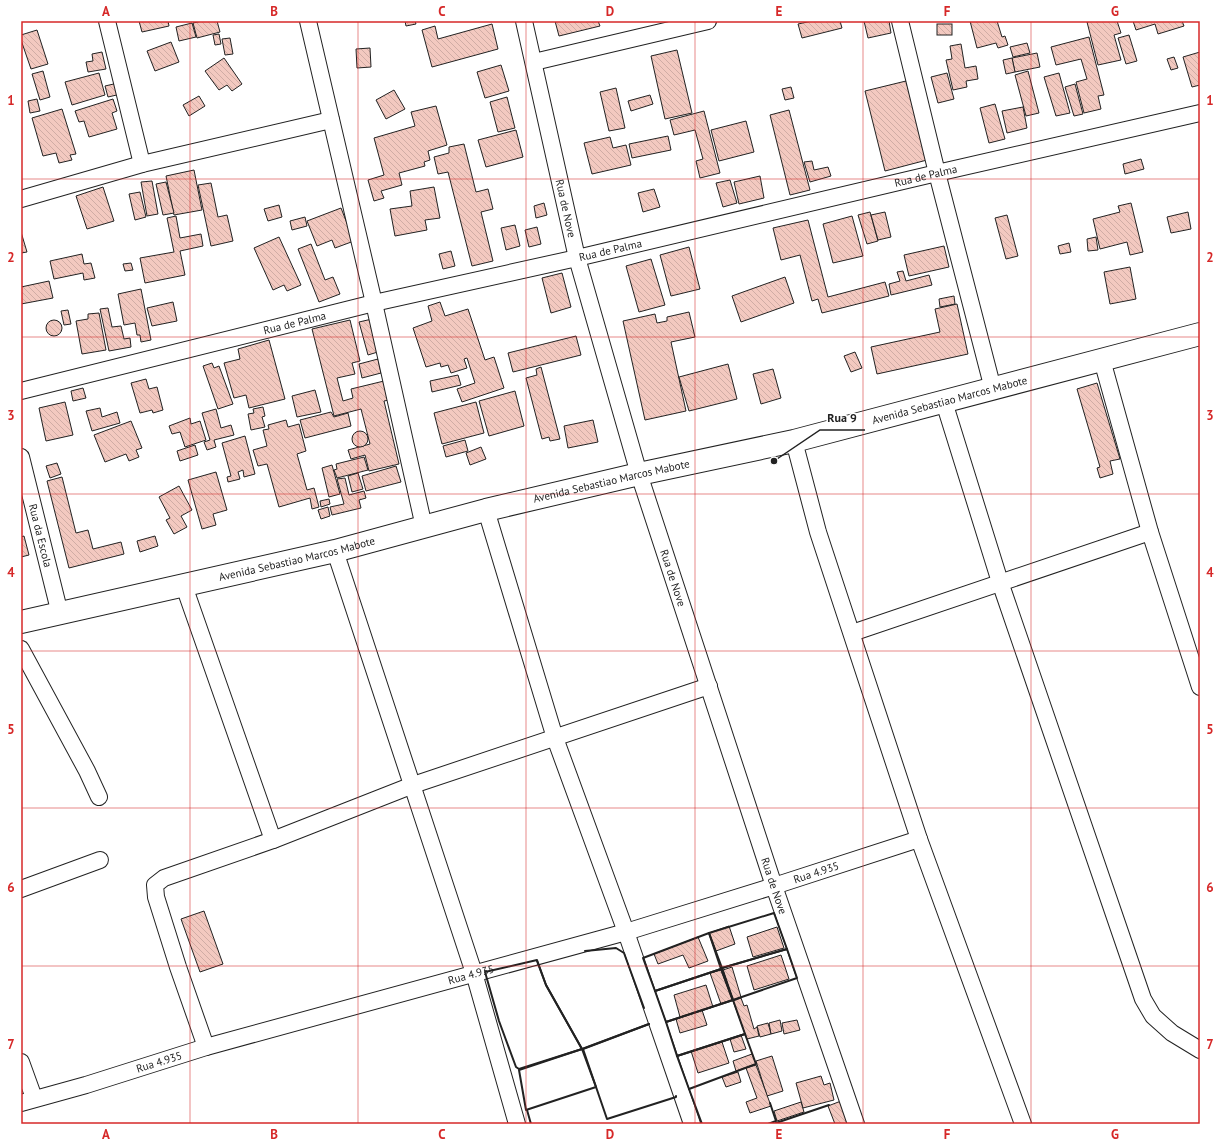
<svg xmlns="http://www.w3.org/2000/svg" width="1221" height="1145" font-family="'PT Sans',sans-serif">
  <style>
    .building { fill: url(#building-back-hatch); stroke: #222 }
    .lines { fill: none; stroke-linecap: round; stroke-linejoin: round }
    .minor-casing { stroke: #222; stroke-width: 18 }
    .secondary-casing { stroke: #222; stroke-width: 24 }
    .minor { stroke: #fff; stroke-width: 16 }
    .secondary { stroke: #fff; stroke-width: 22 }
    .wall { stroke: #222; stroke-width: 2 }
    .grid { fill: none; stroke: #d62828; stroke-width: 1; stroke-opacity: 0.55 }
    .labels { text-anchor: middle; dominant-baseline: central; stroke-width: 3; stroke-linejoin: round; paint-order: stroke }
    .street-label { font-size: 11px; fill: #222; stroke: #fff }
    .leader { fill: none; stroke: #222; stroke-width: 1.5 }
    .callout-dot { fill: #222; stroke: #fff; stroke-width: 1.5 }
    .callout-label { font-size: 12px; text-anchor: middle; font-weight: bold; fill: #222; stroke: #fff; stroke-width: 3; stroke-linejoin: round; paint-order: stroke }
    .neatline { fill: none; stroke: #d62828; stroke-width: 1.5 }
    .grid-label { font-size: 13px; text-anchor: middle; font-weight: bold; fill: #d62828 }
  </style>
  <defs>
    <pattern id="building-back-hatch" width="6" height="6" patternUnits="userSpaceOnUse"><rect width="6" height="6" fill="#f3c9c0"/><path d="M-1 5l2 2M0 0l6 6M5-1l2 2" fill="none" stroke="#d0aca5"/></pattern>
  </defs>
  <rect width="100%" height="100%" fill="#fff"/>
  <g class="building">
    <polygon points="139,21 168,21 169,26 142,32"/>
    <polygon points="202,21 217,21 220,32 197,38 193,23"/>
    <polygon points="405,21 415,21 416,24 406,26"/>
    <polygon points="555,21 598,21 600,26 559,36"/>
    <polygon points="812,21 840,21 842,28 802,38 798,24"/>
    <polygon points="864,21 889,21 891,33 868,38"/>
    <polygon points="970,21 997,21 1002,37 1005,36 1008,45 998,48 996,43 977,48"/>
    <polygon points="1092,21 1117,21 1121,33 1114,35 1121,60 1098,65 1087,22"/>
    <polygon points="1133,21 1182,21 1184,26 1158,34 1155,24 1136,30"/>
    <polygon points="192,23 196,37 179,41 176,27"/>
    <polygon points="492,24 498,49 432,67 422,30 435,26 438,39"/>
    <rect x="937" y="24" width="15" height="11"/>
    <polygon points="37,30 48,64 31,69 21,40 21,35"/>
    <polygon points="219,34 221,44 215,45 213,35"/>
    <polygon points="1129,35 1137,61 1126,64 1118,38"/>
    <polygon points="1089,37 1104,95 1098,96 1101,109 1084,113 1076,82 1087,79 1081,59 1056,65 1051,47"/>
    <polygon points="230,38 233,54 225,55 222,39"/>
    <polygon points="171,42 179,62 155,71 147,51"/>
    <polygon points="1027,43 1030,53 1013,57 1010,47"/>
    <polygon points="961,44 965,68 976,66 978,79 966,81 967,87 953,90 946,60 952,59 950,46"/>
    <polygon points="370,48 371,67 357,68 356,49"/>
    <polygon points="677,50 692,113 665,119 651,56"/>
    <polygon points="102,52 106,69 88,72 86,62 93,61 92,54"/>
    <polygon points="1200,52 1200,85 1192,87 1183,57"/>
    <polygon points="1037,53 1040,67 1015,72 1012,58"/>
    <polygon points="1174,57 1178,68 1171,70 1167,59"/>
    <polygon points="224,58 242,84 232,91 227,85 219,90 205,71"/>
    <polygon points="1012,58 1015,72 1006,74 1003,60"/>
    <polygon points="501,65 509,91 485,98 477,72"/>
    <polygon points="43,71 50,97 40,100 32,74"/>
    <polygon points="1028,71 1039,113 1026,116 1015,75"/>
    <polygon points="99,73 105,95 72,105 65,82"/>
    <polygon points="947,73 954,99 938,103 931,77"/>
    <polygon points="1059,73 1070,113 1056,116 1044,77"/>
    <polygon points="906,81 927,160 885,171 865,91"/>
    <polygon points="118,83 121,94 108,97 105,86"/>
    <polygon points="1075,84 1083,114 1074,116 1065,87"/>
    <polygon points="791,87 794,98 785,100 782,89"/>
    <polygon points="616,88 625,128 609,131 600,92"/>
    <polygon points="394,90 405,109 386,119 376,100"/>
    <polygon points="650,95 653,104 631,111 628,101"/>
    <polygon points="199,96 205,106 189,116 183,105"/>
    <polygon points="507,97 515,128 498,132 490,102"/>
    <polygon points="37,99 40,111 30,113 28,101"/>
    <polygon points="113,99 117,111 112,113 117,129 89,137 84,121 79,122 75,111"/>
    <polygon points="995,104 1005,139 989,143 980,108"/>
    <polygon points="436,106 447,145 428,151 430,160 424,162 425,166 399,173 402,185 381,191 384,198 374,201 368,180 384,175 374,138 415,126 411,112"/>
    <polygon points="1023,107 1027,128 1007,133 1002,111"/>
    <polygon points="62,109 76,154 70,155 72,160 59,163 56,153 43,156 32,118"/>
    <polygon points="789,110 810,190 790,195 770,115"/>
    <polygon points="704,111 720,173 700,178 696,161 703,159 695,130 674,135 670,120"/>
    <polygon points="746,121 754,152 719,161 711,130"/>
    <polygon points="516,130 523,157 486,167 478,140"/>
    <polygon points="668,136 671,150 632,158 629,144"/>
    <polygon points="610,137 613,148 626,145 631,165 592,174 584,143"/>
    <polygon points="464,144 476,192 488,189 493,209 481,212 493,261 472,266 448,172 438,174 434,157 449,153 449,147"/>
    <polygon points="1141,159 1144,169 1125,174 1123,164"/>
    <polygon points="812,161 814,170 828,167 831,176 810,182 804,162"/>
    <polygon points="194,170 202,210 174,215 166,176"/>
    <polygon points="760,176 764,198 739,204 734,182"/>
    <polygon points="730,180 737,203 723,207 716,183"/>
    <polygon points="152,181 158,214 147,216 141,182"/>
    <polygon points="166,182 174,213 163,215 156,184"/>
    <polygon points="211,183 218,217 227,215 233,241 211,246 198,185"/>
    <polygon points="103,187 114,221 87,229 76,196"/>
    <polygon points="434,187 440,218 425,220 427,230 395,236 390,209 412,206 410,191"/>
    <polygon points="654,189 660,207 643,212 638,193"/>
    <polygon points="140,192 146,217 135,220 129,194"/>
    <polygon points="544,203 547,215 536,218 534,206"/>
    <polygon points="1131,203 1143,252 1130,255 1127,242 1100,249 1093,219 1120,212 1118,206"/>
    <polygon points="279,205 282,217 268,221 264,209"/>
    <polygon points="341,208 354,241 335,248 332,240 317,246 307,221"/>
    <polygon points="870,212 878,241 867,244 858,215"/>
    <polygon points="885,212 891,237 878,240 871,215"/>
    <polygon points="1188,212 1191,229 1171,233 1167,217"/>
    <polygon points="1007,215 1018,256 1006,259 995,218"/>
    <polygon points="176,216 180,238 201,234 203,246 180,251 185,275 145,283 140,258 174,252 167,218"/>
    <polygon points="852,216 863,256 833,263 823,224"/>
    <polygon points="305,217 307,226 292,230 290,221"/>
    <polygon points="808,220 828,297 885,282 889,296 822,313 818,299 812,301 800,255 781,260 773,228"/>
    <polygon points="515,225 520,246 506,250 501,228"/>
    <polygon points="537,227 541,244 529,247 525,230"/>
    <polygon points="21,232 27,252 21,253"/>
    <polygon points="279,237 301,285 287,291 284,285 273,290 254,248"/>
    <polygon points="1096,237 1098,250 1088,251 1087,239"/>
    <polygon points="1069,243 1071,252 1060,254 1058,246"/>
    <polygon points="311,244 325,280 333,277 340,294 319,302 298,249"/>
    <polygon points="944,246 949,267 909,276 904,255"/>
    <polygon points="689,247 700,289 671,296 660,255"/>
    <polygon points="451,251 455,266 443,269 439,254"/>
    <polygon points="82,254 84,264 91,263 95,278 84,280 83,273 54,279 50,261"/>
    <polygon points="651,259 665,305 639,312 626,266"/>
    <polygon points="131,263 133,270 125,271 123,264"/>
    <polygon points="1130,267 1136,299 1110,304 1104,272"/>
    <polygon points="903,271 906,281 929,275 932,285 891,295 889,284 900,281 897,272"/>
    <polygon points="562,273 571,307 551,313 542,278"/>
    <polygon points="785,277 794,303 741,322 732,296"/>
    <polygon points="49,281 53,298 21,304 21,287"/>
    <polygon points="141,289 151,340 141,342 140,335 137,335 135,323 124,325 118,294"/>
    <polygon points="954,296 955,304 940,307 939,299"/>
    <polygon points="173,302 177,321 152,326 147,308"/>
    <polygon points="440,302 445,316 468,309 485,360 494,357 504,388 462,402 457,389 475,383 467,358 464,359 467,368 451,373 448,365 441,367 440,363 426,367 413,328 432,321 428,306"/>
    <polygon points="957,304 968,354 877,374 871,347 940,332 935,309"/>
    <polygon points="108,308 112,327 121,326 124,339 130,338 131,347 109,351 100,309"/>
    <polygon points="68,310 71,324 64,325 61,311"/>
    <polygon points="689,312 695,337 671,342 686,411 645,420 623,321 655,314 657,323 667,321 667,317"/>
    <polygon points="99,313 106,350 82,354 76,321 88,319 88,314"/>
    <polygon points="372,319 381,351 368,355 359,322"/>
    <circle cx="54" cy="328" r="8"/>
    <polygon points="350,320 360,361 352,363 355,374 337,378 343,401 353,398 351,389 384,381 389,400 384,401 399,464 369,471 365,455 351,459 348,450 370,444 361,409 334,416 312,329"/>
    <polygon points="576,336 581,355 513,372 508,353"/>
    <polygon points="269,340 285,399 249,408 246,395 234,398 224,363 240,359 238,349"/>
    <polygon points="855,352 862,368 851,372 844,356"/>
    <polygon points="378,359 381,373 362,378 359,364"/>
    <polygon points="212,363 214,368 219,366 233,404 218,409 203,366"/>
    <polygon points="728,364 737,399 689,411 679,377"/>
    <polygon points="541,367 560,439 550,441 549,437 542,439 526,378 537,375 536,369"/>
    <polygon points="773,369 781,398 761,404 753,374"/>
    <polygon points="458,375 461,385 432,392 430,381"/>
    <polygon points="146,379 149,389 157,387 163,410 153,413 152,410 140,413 131,383"/>
    <polygon points="1097,383 1120,459 1110,461 1113,474 1100,478 1097,468 1100,467 1077,389"/>
    <polygon points="83,388 86,398 73,401 71,391"/>
    <polygon points="315,390 321,412 297,417 292,396"/>
    <polygon points="515,391 524,426 489,436 479,401"/>
    <polygon points="65,402 73,435 46,441 39,408"/>
    <polygon points="476,402 484,433 442,444 434,413"/>
    <polygon points="263,407 265,416 262,417 265,427 251,430 248,414 254,413 253,409"/>
    <polygon points="100,408 102,417 117,412 120,423 92,431 86,411"/>
    <polygon points="216,409 221,428 231,425 234,435 214,440 216,447 207,450 204,442 210,440 202,413"/>
    <polygon points="331,412 334,417 348,413 351,426 305,438 300,420"/>
    <polygon points="190,418 191,424 200,421 206,440 185,447 180,432 172,434 169,426"/>
    <polygon points="286,420 288,427 299,424 306,451 297,454 307,490 314,488 319,507 312,509 310,498 279,507 267,464 258,466 253,450 267,446 263,430 269,429 268,425"/>
    <polygon points="593,420 598,442 568,448 564,426"/>
    <polygon points="131,421 142,448 136,450 139,457 129,461 126,454 105,462 94,435"/>
    <circle cx="360" cy="439" r="8"/>
    <polygon points="245,436 255,474 244,477 243,470 238,472 240,479 228,482 227,477 231,476 222,443"/>
    <polygon points="465,440 468,451 446,457 443,446"/>
    <polygon points="195,445 198,455 180,461 177,451"/>
    <polygon points="481,447 486,459 470,465 466,453"/>
    <polygon points="364,457 368,470 337,478 334,470 337,469 336,464"/>
    <polygon points="57,463 61,474 50,478 46,466"/>
    <polygon points="332,465 340,494 329,497 322,468"/>
    <polygon points="396,466 401,482 366,491 362,476"/>
    <polygon points="216,472 227,510 213,514 216,525 202,529 188,480"/>
    <polygon points="358,473 363,489 352,492 348,476"/>
    <polygon points="62,477 76,533 88,530 93,549 121,542 124,554 69,568 47,481"/>
    <polygon points="345,478 349,495 364,491 366,498 359,500 361,508 332,515 330,507 344,504 337,479"/>
    <polygon points="179,486 192,510 181,516 187,527 174,534 166,520 170,518 159,497"/>
    <polygon points="329,499 330,504 321,507 320,501"/>
    <polygon points="328,507 330,516 321,519 318,510"/>
    <polygon points="24,536 29,555 21,557 21,537"/>
    <polygon points="155,536 158,546 140,552 137,541"/>
    <polygon points="204,911 223,964 200,972 181,919"/>
    <polygon points="729,926 735,944 716,951 709,933"/>
    <polygon points="777,927 784,948 753,957 747,937"/>
    <polygon points="698,937 708,961 689,968 683,955 658,964 654,954"/>
    <polygon points="781,955 789,979 754,990 747,966"/>
    <polygon points="732,967 741,997 733,1000 723,970"/>
    <polygon points="721,970 732,1000 721,1004 710,973"/>
    <polygon points="706,985 713,1007 680,1017 674,995"/>
    <polygon points="741,998 744,1006 747,1005 754,1029 757,1027 759,1036 747,1039 733,1001"/>
    <polygon points="702,1010 707,1025 680,1033 676,1019"/>
    <polygon points="780,1020 782,1031 771,1034 769,1023"/>
    <polygon points="797,1020 800,1030 784,1034 782,1023"/>
    <polygon points="768,1023 771,1034 760,1037 757,1026"/>
    <polygon points="741,1035 746,1049 734,1052 730,1039"/>
    <polygon points="722,1042 729,1063 698,1073 691,1051"/>
    <polygon points="752,1054 756,1064 736,1071 733,1061"/>
    <polygon points="772,1056 783,1091 767,1096 756,1061"/>
    <polygon points="756,1065 771,1106 750,1113 746,1102 757,1098 746,1068"/>
    <polygon points="738,1072 741,1082 726,1087 722,1077"/>
    <polygon points="821,1076 824,1085 830,1083 834,1100 803,1108 796,1083"/>
    <polygon points="841,1101 850,1124 835,1124 828,1106"/>
    <polygon points="801,1102 804,1112 777,1121 774,1111"/>
  </g>
  <g class="lines">
    <defs>
      <g id="minor">
        <polyline points="107,21 142,164"/>
        <polyline points="308,21 374,303 424,527"/>
        <path id="s1" d="M524,21L577,258L639,474L774,886L856,1124"/>
        <polyline points="900,21 937,173 993,389"/>
        <polyline points="534,62 708,21"/>
        <polyline points="21,199 142,164 331,120"/>
        <polyline points="1102,360 1150,532 1200,687"/>
        <path id="s2" d="M21,391L374,303L577,258L937,173L1200,113"/>
        <polyline points="944,402 1000,582 1143,999 1153,1016 1172,1033 1200,1050"/>
        <polyline points="794,441 818,532 919,839 1023,1124"/>
        <path id="s3" d="M21,457L60,614"/>
        <polyline points="486,510 555,738 626,932 692,1124"/>
        <polyline points="335,551 474,973 517,1124"/>
        <polyline points="184,586 273,840"/>
        <polyline points="852,633 1150,532"/>
        <polyline points="21,649 87,771 99,797"/>
        <polyline points="21,889 100,860"/>
        <polyline points="206,1047 178,967 156,897 155,885 164,878 273,840 413,785 709,686"/>
        <polyline points="21,1062 34,1098"/>
        <path id="s4" d="M21,1103L86,1085L206,1047L626,932L774,886L919,839"/>
      </g>
      <g id="secondary">
        <path id="s5" d="M21,622L335,551L486,510L639,474L794,441L1200,334"/>
      </g>
    </defs>
    <use href="#minor" class="minor-casing"/>
    <use href="#secondary" class="secondary-casing"/>
    <use href="#minor" class="minor"/>
    <use href="#secondary" class="secondary"/>
    <g class="wall">
      <polygon points="774,913 787,949 722,968 709,933"/>
      <polygon points="709,933 721,969 655,991 643,958"/>
      <polygon points="787,949 797,978 733,1000 722,968"/>
      <polyline points="585,951 616,948 624,953 644,1008"/>
      <polygon points="537,960 546,985 582,1049 519,1069 516,1067 499,1021 485,972"/>
      <polyline points="537,961 546,985 582,1049 649,1024"/>
      <polygon points="721,969 733,1000 666,1022 655,991"/>
      <polygon points="733,1000 745,1034 677,1056 666,1022"/>
      <polyline points="649,1024 583,1049 607,1119 676,1097 676,1096"/>
      <polygon points="745,1034 756,1064 689,1089 677,1056"/>
      <polygon points="582,1049 596,1087 526,1110 519,1070"/>
      <polyline points="689,1089 702,1124"/>
      <polyline points="527,1110 531,1124"/>
      <polyline points="776,1123 829,1105"/>
      <polyline points="768,1124 776,1121 770,1103"/>
    </g>
  </g>
  <path class="grid" d="M190,21V1124M358,21V1124M526,21V1124M695,21V1124M863,21V1124M1031,21V1124M21,179H1200M21,337H1200M21,494H1200M21,651H1200M21,808H1200M21,966H1200"/>
  <g class="labels">
    <g class="street-label">
      <text stroke="none"><textPath href="#s2" startOffset="930">Rua de Palma</textPath></text>
      <text stroke="none"><textPath href="#s1" startOffset="192">Rua de Nove</textPath></text>
      <text stroke="none"><textPath href="#s2" startOffset="606">Rua de Palma</textPath></text>
      <text stroke="none"><textPath href="#s2" startOffset="282">Rua de Palma</textPath></text>
      <text stroke="none"><textPath href="#s5" startOffset="955">Avenida Sebastiao Marcos Mabote</textPath></text>
      <text stroke="none"><textPath href="#s5" startOffset="607">Avenida Sebastiao Marcos Mabote</textPath></text>
      <text stroke="none"><textPath href="#s3" startOffset="81">Rua da Escola</textPath></text>
      <text stroke="none"><textPath href="#s5" startOffset="283">Avenida Sebastiao Marcos Mabote</textPath></text>
      <text stroke="none"><textPath href="#s1" startOffset="577">Rua de Nove</textPath></text>
      <text stroke="none"><textPath href="#s4" startOffset="828">Rua 4.935</textPath></text>
      <text stroke="none"><textPath href="#s1" startOffset="901">Rua de Nove</textPath></text>
      <text stroke="none"><textPath href="#s4" startOffset="468">Rua 4.935</textPath></text>
      <text stroke="none"><textPath href="#s4" startOffset="144">Rua 4.935</textPath></text>
    </g>
  </g>
  <path class="leader" d="M774 461L820 430H865"/>
  <circle class="callout-dot" cx="774" cy="461" r="4"/>
  <g class="callout-label">
    <text x="842" y="422">Rua 9</text>
  </g>
  <rect width="1221" height="1145" fill="none" stroke="#ffffff" stroke-width="44"/>
  <rect x="22" y="22" width="1177" height="1101" class="neatline"/>
  <g class="grid-label">
    <text x="106" y="16">A</text>
    <text x="274" y="16">B</text>
    <text x="442" y="16">C</text>
    <text x="610" y="16">D</text>
    <text x="779" y="16">E</text>
    <text x="947" y="16">F</text>
    <text x="1115" y="16">G</text>
    <text x="11" y="105">1</text>
    <text x="1210" y="105">1</text>
    <text x="11" y="262">2</text>
    <text x="1210" y="262">2</text>
    <text x="11" y="420">3</text>
    <text x="1210" y="420">3</text>
    <text x="11" y="577">4</text>
    <text x="1210" y="577">4</text>
    <text x="11" y="734">5</text>
    <text x="1210" y="734">5</text>
    <text x="11" y="892">6</text>
    <text x="1210" y="892">6</text>
    <text x="11" y="1049">7</text>
    <text x="1210" y="1049">7</text>
    <text x="106" y="1139">A</text>
    <text x="274" y="1139">B</text>
    <text x="442" y="1139">C</text>
    <text x="610" y="1139">D</text>
    <text x="779" y="1139">E</text>
    <text x="947" y="1139">F</text>
    <text x="1115" y="1139">G</text>
  </g>
</svg>
